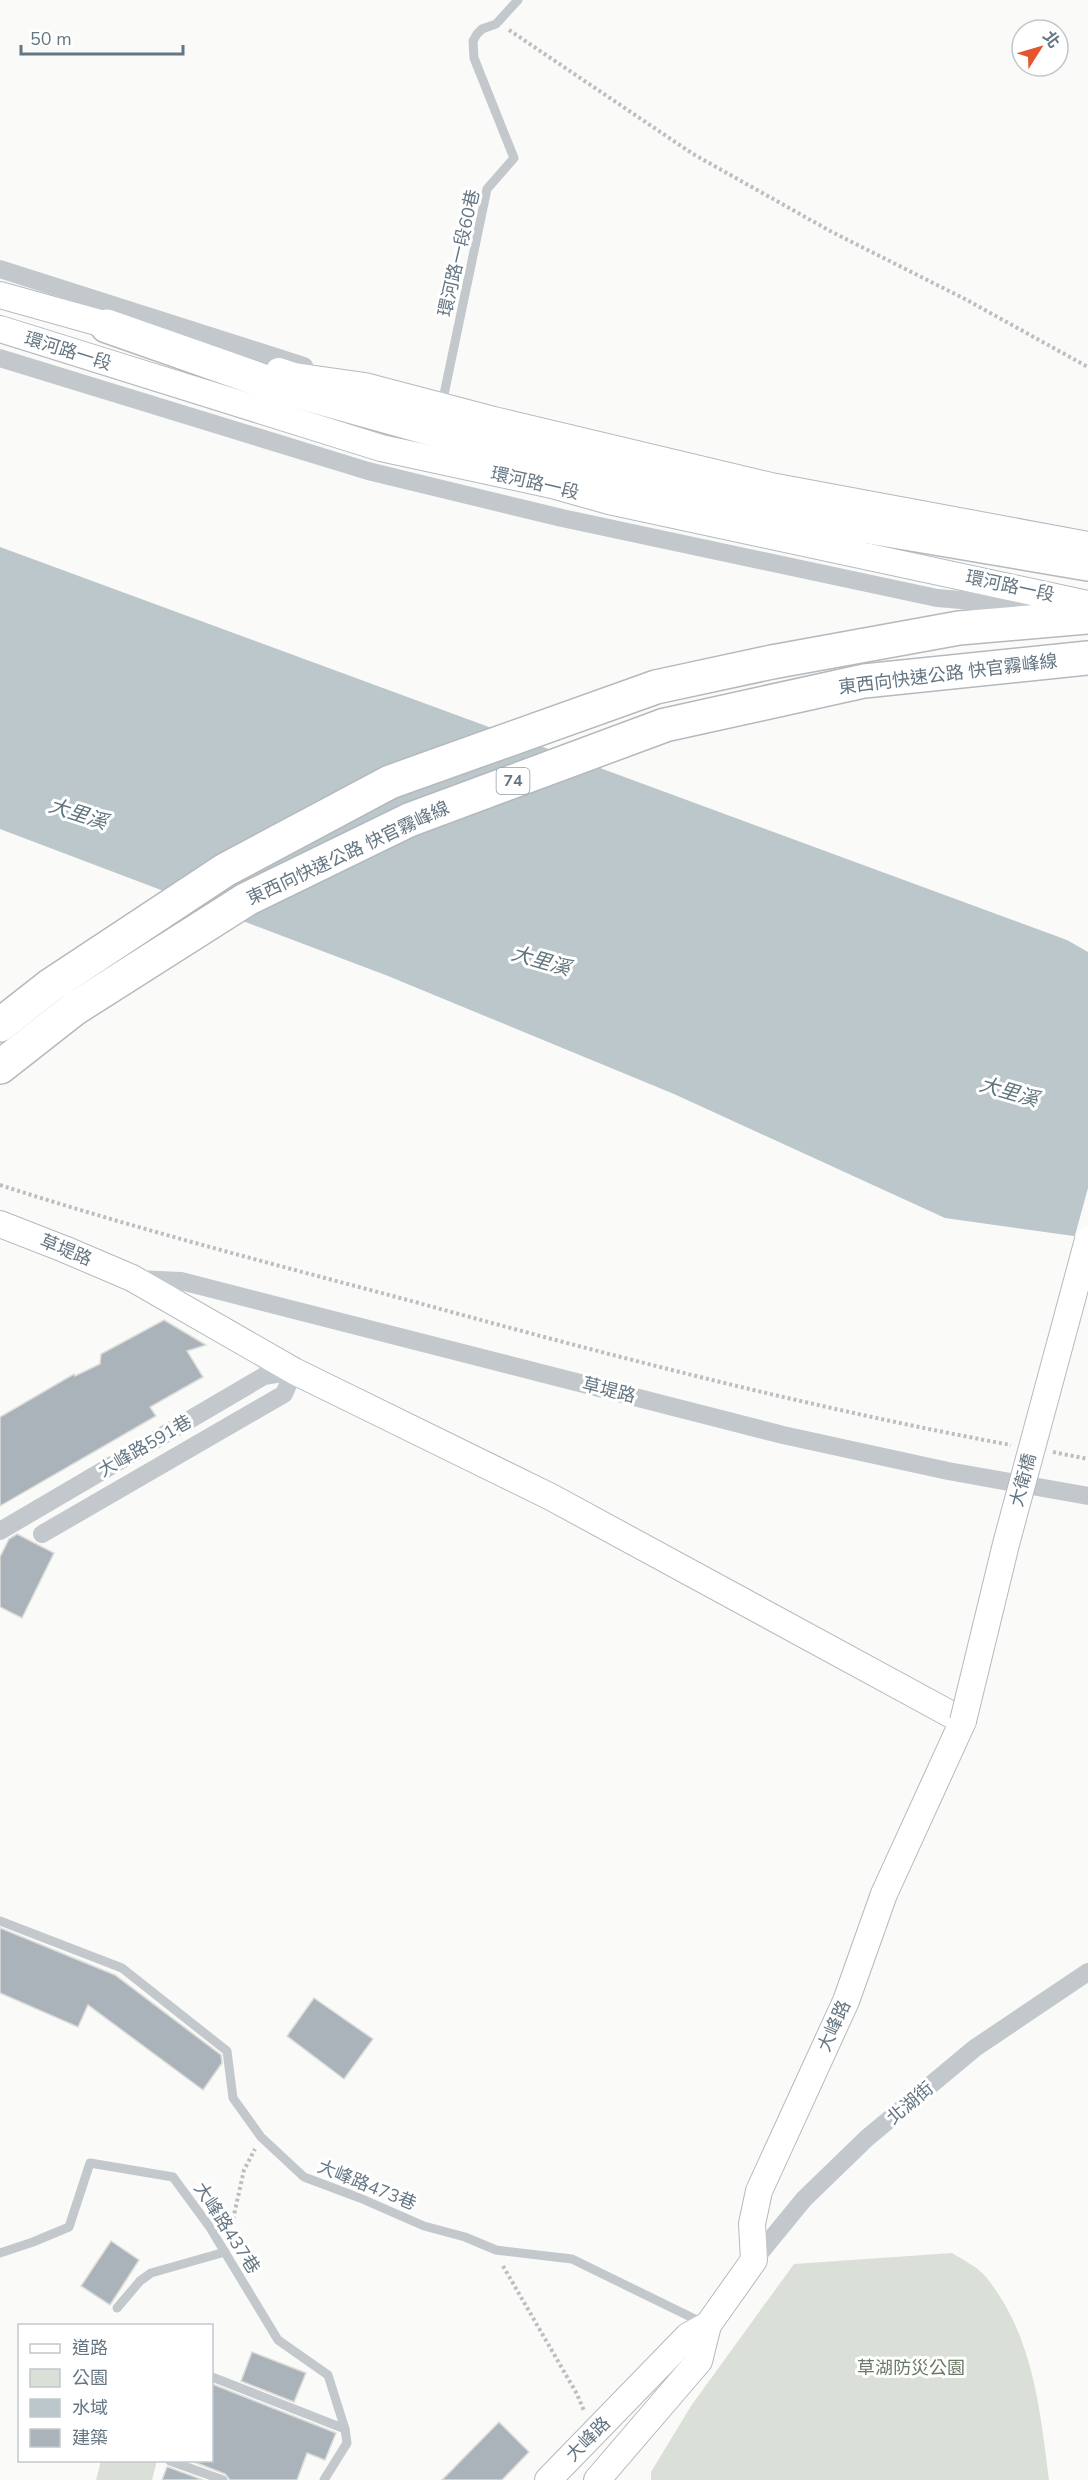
<svg xmlns="http://www.w3.org/2000/svg" width="1088" height="2480" font-family="'Nunito Sans','Noto Sans TC',sans-serif">
  <style>
    .green { fill: #dadfd7 }
    .water { fill: #bbc7cb }
    .pier { fill: #fafaf8 }
    .building { fill: #aab3b9; stroke: #dcdcda; stroke-width: 1.5 }
    .lines { fill: none; stroke-linecap: round; stroke-linejoin: round }
    .secondary-casing { stroke: #b3babf; stroke-width: 28 }
    .highway-casing { stroke: #b4b9bd; stroke-width: 36 }
    .path { stroke: #bbbfc2; stroke-width: 4; stroke-dasharray: 3 3; stroke-linecap: butt }
    .lane { stroke: #c3c8cc; stroke-width: 9 }
    .street { stroke: #c3c8cc; stroke-width: 18 }
    .secondary { stroke: #fff; stroke-width: 26 }
    .highway { stroke: #fff; stroke-width: 33 }
    .secondary-bridge-casing { stroke: #b3babf; stroke-width: 28; stroke-linecap: butt }
    .secondary-bridge { stroke: #fff; stroke-width: 26 }
    .labels { text-anchor: middle; dominant-baseline: central; stroke-width: 6; stroke-linejoin: round; paint-order: stroke }
    .shield { fill: #fff; stroke: #939fa8; stroke-width: 1.5 }
    .shield-label { font-size: 16px; font-weight: bold; fill: #657683 }
    .street-label { font-size: 18px; fill: #657683; stroke: #fff }
    .park-label { font-size: 18px; fill: #687a64; stroke: #fff }
    .water-label { font-size: 20px; font-style: italic; fill: #60757c; stroke: #fff }
  </style>
  <rect width="100%" height="100%" fill="#fafaf8"/>
  <g class="green">
    <path d="M952,2253C963,2260 978,2267 986,2277C1033,2335 1040,2409 1049,2480H651V2472L691,2406L794,2264Z"/>
    <polygon points="101,2461 101,2460 157,2461 152,2480 96,2480"/>
  </g>
  <polygon class="water" points="0,547 1067,940 1088,952 1088,1238 945,1218 674,1094 388,976 0,829"/>
  <polygon class="pier" points="1088,1188 1088,1241 1074,1239"/>
  <g class="building">
    <polygon points="164,1320 206,1345 187,1351 203,1377 150,1407 156,1416 0,1506 0,1417 74,1374 75,1376 100,1364 101,1354"/>
    <polygon points="17,1534 54,1553 22,1618 0,1607 0,1557 9,1539"/>
    <polygon points="0,1928 115,1975 221,2055 222,2063 203,2090 88,2005 78,2027 0,1993"/>
    <polygon points="314,1998 373,2039 344,2079 287,2036"/>
    <polygon points="111,2241 139,2260 110,2305 81,2286"/>
    <polygon points="252,2352 306,2373 294,2402 241,2381"/>
    <polygon points="212,2384 336,2433 325,2460 307,2453 297,2480 230,2480 225,2474 189,2460 212,2460"/>
    <polygon points="499,2422 529,2452 502,2480 442,2480"/>
    <polygon points="167,2467 168,2467 203,2480 162,2480"/>
  </g>
  <g class="lines">
    <defs>
      <g id="secondary">
        <polyline points="0,295 125,330"/>
        <polyline points="0,329 381,448 552,485 609,501 1088,604"/>
        <polyline points="279,371 294,376 365,386 494,420 771,486 1088,545"/>
        <polyline points="0,1224 64,1249 132,1278 294,1371 551,1497 963,1721 884,1894 846,2001 759,2191 752,2224 754,2260 708,2325 699,2361 597,2480"/>
        <polyline points="548,2480 688,2336 708,2325"/>
      </g>
      <g id="highway">
        <polyline points="107,326 278,386 578,470 764,509 1088,564"/>
        <polyline points="0,1025 51,985 225,870 390,782 656,687 772,662 959,628 1088,617"/>
        <polyline points="0,1067 74,1009 247,899 409,820 665,725 864,681 1088,658"/>
      </g>
    </defs>
    <use href="#secondary" class="secondary-casing"/>
    <use href="#highway" class="highway-casing"/>
    <g class="path">
      <polyline points="509,30 693,154 832,232 965,299 1088,367"/>
      <path d="M0,1185C133,1228 269,1263 404,1299C604,1354 806,1407 1011,1445"/>
      <polyline points="1053,1452 1088,1459"/>
      <polyline points="225,2225 232,2224 244,2170 255,2149"/>
      <polyline points="503,2266 577,2394 584,2411"/>
    </g>
    <g class="lane">
      <polyline points="442,404 487,189 514,158 474,58 473,41 477,34 482,29 496,24 518,0"/>
      <polyline points="0,1921 122,1968 227,2051 233,2098 261,2137 304,2177 360,2198 424,2226 465,2237 496,2250 572,2259 703,2323"/>
      <polyline points="0,2253 33,2242 69,2227 90,2163 173,2177 209,2226 278,2340 328,2375 345,2429 347,2443 324,2480"/>
      <polyline points="117,2308 140,2281 151,2273 225,2252"/>
      <polyline points="212,2377 345,2429"/>
      <polyline points="170,2461 223,2480"/>
    </g>
    <g class="street">
      <polyline points="0,269 304,366"/>
      <polyline points="0,358 368,471 562,518 937,598 1010,604 1050,603"/>
      <polyline points="137,1279 181,1281 783,1435 948,1471 1088,1496"/>
      <polyline points="0,1531 264,1376 294,1371"/>
      <polyline points="42,1534 284,1394 294,1371"/>
      <polyline points="754,2260 804,2199 867,2138 975,2048 1088,1972"/>
    </g>
    <use href="#secondary" class="secondary"/>
    <use href="#highway" class="highway"/>
    <defs>
      <polyline id="secondary-bridge" points="963,1721 1006,1544 1088,1240"/>
    </defs>
    <use href="#secondary-bridge" class="secondary-bridge-casing"/>
    <use href="#secondary-bridge" class="secondary-bridge"/>
  </g>
  <g class="labels">
    <rect class="shield" x="496.5" y="768" width="33" height="26" rx="4.5"/>
    <g class="shield-label">
      <text x="513" y="781">74</text>
    </g>
    <g class="street-label">
      <text transform="translate(459 253) rotate(-77)">環河路一段60巷</text>
      <text transform="translate(68 351) rotate(17)">環河路一段</text>
      <text transform="translate(535 483) rotate(13)">環河路一段</text>
      <text transform="translate(1010 586) rotate(12)">環河路一段</text>
      <text transform="translate(948 674) rotate(-7)">東西向快速公路 快官霧峰線</text>
      <text transform="translate(348 853) rotate(-25)">東西向快速公路 快官霧峰線</text>
      <text transform="translate(66 1250) rotate(22)">草堤路</text>
      <text transform="translate(609 1390) rotate(14)">草堤路</text>
      <text transform="translate(145 1446) rotate(-30)">大峰路591巷</text>
      <text transform="translate(1023 1480) rotate(-75)">大衛橋</text>
      <text transform="translate(834 2026) rotate(-66)">大峰路</text>
      <text transform="translate(910 2103) rotate(-40)">北湖街</text>
      <text transform="translate(367 2185) rotate(22)">大峰路473巷</text>
      <text transform="translate(227 2228) rotate(57)">大峰路437巷</text>
      <text transform="translate(588 2439) rotate(-45)">大峰路</text>
    </g>
    <g class="park-label">
      <text x="911" y="2368">草湖防災公園</text>
    </g>
    <g class="water-label">
      <text transform="translate(78 814) rotate(18)">大里溪</text>
      <text transform="translate(541 961) rotate(16)">大里溪</text>
      <text transform="translate(1009 1092) rotate(16)">大里溪</text>
    </g>
  </g>
  <rect x="18" y="2324" width="195" height="138" fill="#ffffff" stroke="#c1c8cd" stroke-width="1.5"/>
  <rect x="30" y="2344" width="30" height="9" fill="#ffffff" stroke="#c1c8cd" stroke-width="1.5"/>
  <text x="72" y="2354" font-size="18" fill="#657683">道路</text>
  <rect x="30" y="2369" width="30" height="18" fill="#dadfd7" stroke="#c1c8cd" stroke-width="1.5"/>
  <text x="72" y="2384" font-size="18" fill="#657683">公園</text>
  <rect x="30" y="2399" width="30" height="18" fill="#bbc7cb" stroke="#c1c8cd" stroke-width="1.5"/>
  <text x="72" y="2414" font-size="18" fill="#657683">水域</text>
  <rect x="30" y="2429" width="30" height="18" fill="#aab3b9" stroke="#c1c8cd" stroke-width="1.5"/>
  <text x="72" y="2444" font-size="18" fill="#657683">建築</text>
  <g transform="translate(1040 48) rotate(53)"><circle r="28" fill="#ffffff" stroke="#c1c8cd" stroke-width="1.5"/>
  <path d="M0-4.5L10 22L0 15L-10 22Z" fill="#e4572e"/>
  <text y="-9" font-size="16" font-weight="bold" text-anchor="middle" fill="#657683">北</text>
  </g>
  <path d="M21 45v9h162v-9" fill="none" stroke="#657683" stroke-width="3"/>
  <text x="30" y="45" font-size="18" fill="#657683" stroke="#ffffff" stroke-width="4.5" paint-order="stroke">50 m</text>
</svg>
